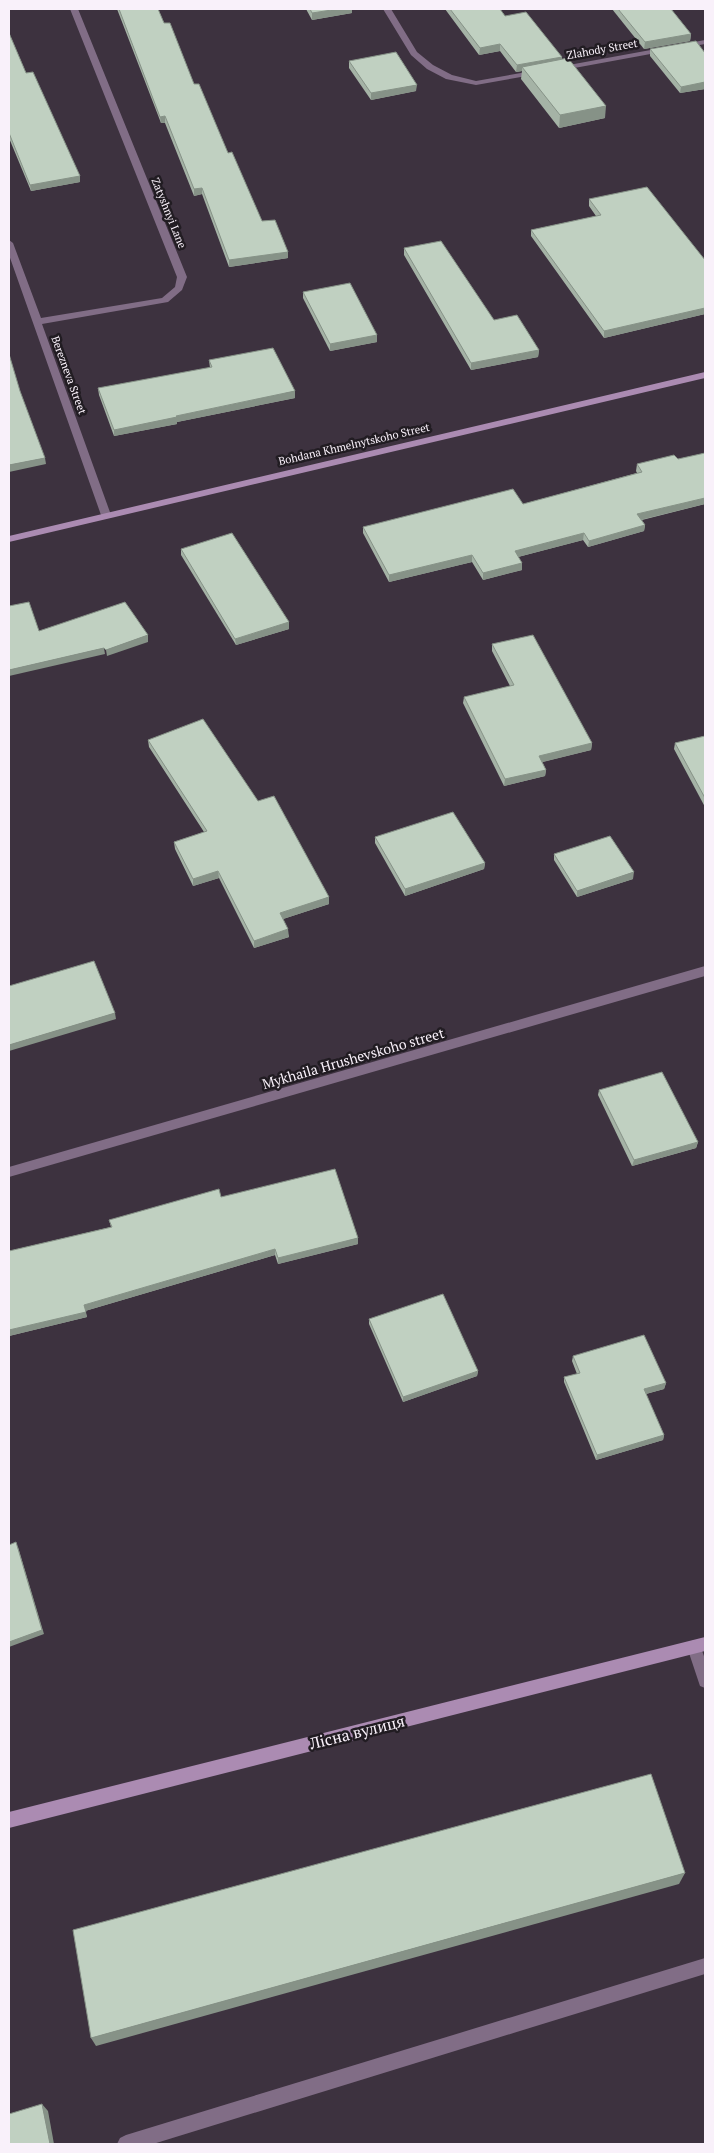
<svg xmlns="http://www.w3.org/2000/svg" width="714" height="2153" font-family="'PT Serif',serif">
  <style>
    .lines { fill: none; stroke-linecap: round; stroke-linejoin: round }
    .lane { fill: #816d86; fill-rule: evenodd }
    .street { fill: #816d86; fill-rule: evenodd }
    .secondary { fill: #ab8bb2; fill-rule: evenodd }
    .wall { fill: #a5b3a6 }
    .shaded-wall { fill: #869287 }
    .building { fill: #c0d0c1; stroke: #869287 }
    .labels { text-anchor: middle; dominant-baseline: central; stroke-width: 5; stroke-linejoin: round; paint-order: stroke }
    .far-street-label { font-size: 11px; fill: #f9f1fa; stroke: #211c22 }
    .street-label { font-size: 14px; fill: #f9f1fa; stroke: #211c22 }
    .near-street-label { font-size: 16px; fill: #f9f1fa; stroke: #211c22 }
  </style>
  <rect width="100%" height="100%" fill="#3d323f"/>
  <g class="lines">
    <g class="lane">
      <polygon points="694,1640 699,1642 705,1659 705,1688 700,1686 687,1647 689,1642"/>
      <polygon points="705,1958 705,1974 153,2144 117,2144 120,2138 126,2135"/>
    </g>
    <g class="street">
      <polygon points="70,9 78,9 187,277 182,290 168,302 42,324 111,515 106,518 101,515 9,255 9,240 13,243 41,318 162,298 175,287 177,277"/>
      <polygon points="383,9 391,9 417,52 433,65 452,75 476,81 538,70 542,72 538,74 476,85 446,79 427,69 411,55"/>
      <polygon points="705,40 705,44 558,71 554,69 558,67"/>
      <polygon points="705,966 705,976 9,1177 9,1167"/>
    </g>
    <g class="secondary">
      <polygon points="705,372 705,378 9,542 9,536"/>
      <polygon points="705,1637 705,1651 9,1828 9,1812"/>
    </g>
  </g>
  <g class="wall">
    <polygon points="117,9 158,9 164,23 228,153 262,221 288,258 229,267 202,194 194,196 165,123 161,123"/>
    <polygon points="306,9 352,9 352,13 312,20"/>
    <polygon points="445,9 500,9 505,16 562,57 562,59 605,118 559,128 521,79 522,71 516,72 500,51 479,55"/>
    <polygon points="612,9 671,9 691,34 690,41 644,49"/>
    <polygon points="9,33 26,73 80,176 80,182 31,191 9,138"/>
    <polygon points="650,49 705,53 705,89 680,93 650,56"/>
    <polygon points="349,61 416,91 371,100 349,68"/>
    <polygon points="589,199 705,260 705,314 604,338 531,236 531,230 596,216 589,206"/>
    <polygon points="404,248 494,320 539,350 538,357 471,370 404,255"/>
    <polygon points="303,292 377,335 377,342 330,351 303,298"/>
    <polygon points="209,360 295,398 177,422 177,424 114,436 99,395 98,388 210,368"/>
    <polygon points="705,453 705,504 642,520 645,525 644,531 588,547 583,540 518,557 522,563 522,570 483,580 472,562 389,582 363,533 363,527 523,504 637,473 636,471 637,464 678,459"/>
    <polygon points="181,549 289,622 289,629 236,645 181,555"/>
    <polygon points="492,644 592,743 591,750 542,762 546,770 545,776 504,786 463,703 464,697 510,686 492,651"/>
    <polygon points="705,736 705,807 674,749 675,743"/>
    <polygon points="148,740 258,801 329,904 283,919 289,937 254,948 219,878 193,886 175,849 174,842 204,832 149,747"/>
    <polygon points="375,837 485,863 484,869 405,896 375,843"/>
    <polygon points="554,854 633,879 577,897 554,860"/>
    <polygon points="599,1090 698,1142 696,1148 632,1166 598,1095"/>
    <polygon points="221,1197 358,1244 278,1264 275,1255 85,1311 87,1317 9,1336 9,1251 111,1227 109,1220"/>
    <polygon points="369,1319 478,1371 477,1376 403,1402 369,1324"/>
    <polygon points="573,1356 666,1383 664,1389 646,1394 664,1435 663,1440 596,1460 564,1382 564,1377 577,1374 572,1361"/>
  </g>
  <g class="shaded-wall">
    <polygon points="338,9 352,9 352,13 312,20 312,13"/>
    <polygon points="691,34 690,41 644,49 645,42"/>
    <polygon points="500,44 500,51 479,55 480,48"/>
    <polygon points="562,57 562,64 522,67 522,71 516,72 517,65"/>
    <polygon points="705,82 705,89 680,93 681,87"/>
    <polygon points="417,85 416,91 371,100 371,93"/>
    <polygon points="606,106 605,118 559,128 560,115"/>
    <polygon points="165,116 165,123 161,123 160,117"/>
    <polygon points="80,176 80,182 31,191 30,185"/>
    <polygon points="202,188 202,194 194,196 194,189"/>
    <polygon points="288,252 288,258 229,267 229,260"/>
    <polygon points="705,308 705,314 604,338 604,331"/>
    <polygon points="377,335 377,342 330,351 330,344"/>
    <polygon points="539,350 538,357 471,370 471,363"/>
    <polygon points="295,391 295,398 177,422 177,424 114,436 114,430 176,416"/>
    <polygon points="45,458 46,464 9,472 9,465"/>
    <polygon points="705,498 705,504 636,521 637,514"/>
    <polygon points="645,525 644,531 588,547 589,541"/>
    <polygon points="584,533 583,540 514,558 515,551"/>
    <polygon points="472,555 472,562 389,582 389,575"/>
    <polygon points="522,563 522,570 483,580 483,573"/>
    <polygon points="289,622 289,629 236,645 235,639"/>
    <polygon points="148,635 148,642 107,656 106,650"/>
    <polygon points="104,648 105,654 9,676 9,670"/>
    <polygon points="592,743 591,750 539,763 539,756"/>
    <polygon points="546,770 545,776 504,786 505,779"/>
    <polygon points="485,863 484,869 405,896 405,889"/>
    <polygon points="218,871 219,878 193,886 193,879"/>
    <polygon points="634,872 633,879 577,897 577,891"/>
    <polygon points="329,897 329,904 280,920 280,913"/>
    <polygon points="288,929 289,937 254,948 254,941"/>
    <polygon points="115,1013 116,1019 9,1051 9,1045"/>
    <polygon points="698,1142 696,1148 632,1166 634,1160"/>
    <polygon points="358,1238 358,1244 278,1264 278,1258"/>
    <polygon points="275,1249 275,1255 85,1311 84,1305"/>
    <polygon points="86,1312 87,1317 9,1336 9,1330"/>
    <polygon points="478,1371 477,1376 403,1402 403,1397"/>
    <polygon points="666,1383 664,1389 642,1395 644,1389"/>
    <polygon points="664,1435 663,1440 596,1460 597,1455"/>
    <polygon points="18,1547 44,1634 9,1647 9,1642"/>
    <polygon points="685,1873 679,1884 96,2046 91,2038"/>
    <polygon points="42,2104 48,2111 54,2144 50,2144"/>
  </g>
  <g class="building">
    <polygon points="119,9 158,9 164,23 170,23 194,84 199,84 228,153 232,152 262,221 275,220 288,252 229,260 202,188 194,189 165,116 160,117"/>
    <polygon points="310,9 338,9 312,13"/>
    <polygon points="450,9 500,9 505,16 526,12 562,57 517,65 500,44 480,48"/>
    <polygon points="618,9 671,9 691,34 645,42"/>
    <polygon points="9,33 26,73 33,72 80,176 30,185 9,133"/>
    <polygon points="696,41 705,53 705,82 681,87 650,49"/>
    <polygon points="396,52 417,85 371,93 349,61"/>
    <polygon points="568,58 606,106 560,115 522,67"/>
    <polygon points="647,187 705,260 705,308 604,331 531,230 601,215 589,199"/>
    <polygon points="441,241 494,320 517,315 539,350 471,363 404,248"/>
    <polygon points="350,283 377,335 330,344 303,292"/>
    <polygon points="273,348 295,391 176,416 177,417 114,430 98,388 212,367 209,360"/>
    <polygon points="9,354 20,391 45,458 9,465"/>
    <polygon points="705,453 705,498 637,514 645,525 589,541 584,533 515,551 522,563 483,573 472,555 389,575 363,527 513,489 523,504 642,472 637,464 674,455 678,459"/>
    <polygon points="232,533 289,622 235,639 181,549"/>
    <polygon points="29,602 39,631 125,602 148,635 106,650 104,648 9,670 9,606"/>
    <polygon points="533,635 592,743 539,756 546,770 505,779 464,697 514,685 492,644"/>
    <polygon points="203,719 258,801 274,796 329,897 280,913 288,929 254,941 218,871 193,879 174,842 207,831 148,740"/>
    <polygon points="705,736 705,798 675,743"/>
    <polygon points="453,812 485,863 405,889 375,837"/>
    <polygon points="610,836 634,872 577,891 554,854"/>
    <polygon points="94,961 115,1013 9,1045 9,986"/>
    <polygon points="662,1072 698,1142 634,1160 599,1090"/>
    <polygon points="335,1169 358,1238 278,1258 275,1249 84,1305 86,1312 9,1330 9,1251 112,1227 109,1220 219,1189 221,1197"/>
    <polygon points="443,1294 478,1371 403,1397 369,1319"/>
    <polygon points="644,1335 666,1383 644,1389 664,1435 597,1455 564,1377 580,1373 573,1356"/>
    <polygon points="16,1542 42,1630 9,1642 9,1545"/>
    <polygon points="651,1774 685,1873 91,2038 73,1930"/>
    <polygon points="42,2104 50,2144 9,2144 9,2114"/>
  </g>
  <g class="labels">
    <g class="far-street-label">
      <text transform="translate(602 49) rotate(-10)">Zlahody Street</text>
      <text transform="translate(169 213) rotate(68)">Zatyshnyi Lane</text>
      <text transform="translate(69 375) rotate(70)">Berezneva Street</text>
      <text transform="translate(354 444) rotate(-13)">Bohdana Khmelnytskoho Street</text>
    </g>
    <g class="street-label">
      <text transform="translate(353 1058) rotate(-16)">Mykhaila Hrushevskoho street</text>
    </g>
    <g class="near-street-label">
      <text transform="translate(357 1732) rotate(-14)">Лісна вулиця</text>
    </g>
  </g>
  <rect width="714" height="2153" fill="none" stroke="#f9f1fa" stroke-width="20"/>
</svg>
